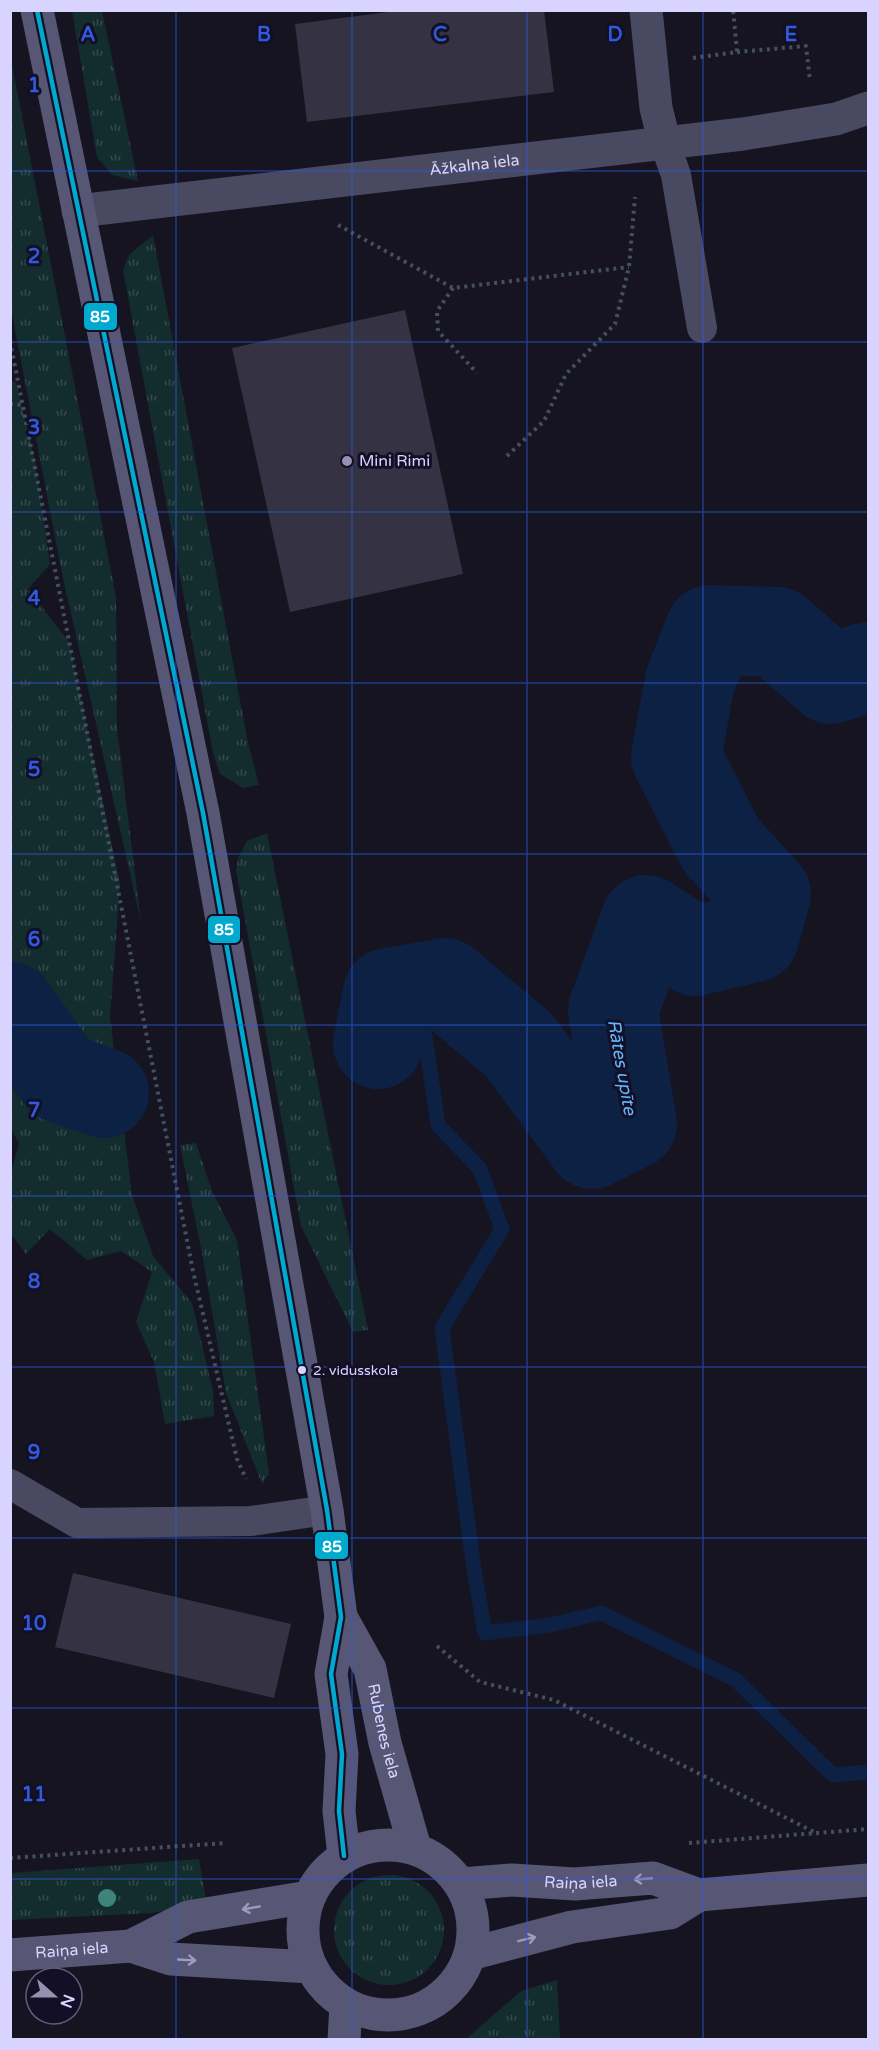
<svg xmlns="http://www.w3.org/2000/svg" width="879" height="2050" font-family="'Varela Round',sans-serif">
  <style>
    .grass { fill: url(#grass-tufts) }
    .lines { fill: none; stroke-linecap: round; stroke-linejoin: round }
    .stream { stroke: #0d2144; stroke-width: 15 }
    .river { stroke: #0d2144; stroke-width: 90 }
    .building { fill: #343243 }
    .path { stroke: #44505f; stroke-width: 4; stroke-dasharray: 3 4.5; stroke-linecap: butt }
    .lane { stroke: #4a4962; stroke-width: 30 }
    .street { stroke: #4a4962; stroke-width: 33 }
    .secondary { stroke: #575674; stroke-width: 33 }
    .bus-1-casing { stroke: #130f26; stroke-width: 9 }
    .bus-1 { stroke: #00a9ce; stroke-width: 4.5 }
    .tree { fill: #3e8478 }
    .oneway { stroke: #9e9bc0 }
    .grid { fill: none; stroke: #305bdc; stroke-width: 1.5; stroke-opacity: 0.55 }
    .poi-dot { fill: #9591b1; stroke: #130f26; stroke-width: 2 }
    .bus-dot { fill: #d9d4ff; stroke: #130f26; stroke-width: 2 }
    .labels { text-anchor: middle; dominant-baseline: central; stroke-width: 6; stroke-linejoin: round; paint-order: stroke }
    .bus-label { font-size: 14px; fill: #d9d4ff; stroke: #130f26; text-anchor: start }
    .street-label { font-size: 16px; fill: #d9d4ff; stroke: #130f26 }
    .poi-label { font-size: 16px; fill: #d9d4ff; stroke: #130f26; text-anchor: start }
    .water-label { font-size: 18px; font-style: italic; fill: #62b6ff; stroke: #130f26 }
    .grid-label { font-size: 20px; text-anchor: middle; font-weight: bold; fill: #305bdc; stroke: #130f26; stroke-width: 6; stroke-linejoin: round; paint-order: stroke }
    .line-badge { stroke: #130f26; stroke-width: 2 }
    .badge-label { font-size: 16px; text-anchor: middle; font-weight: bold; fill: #fff }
  </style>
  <defs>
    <pattern id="grass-tufts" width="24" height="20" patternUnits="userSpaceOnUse" patternTransform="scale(1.5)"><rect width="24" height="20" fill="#132c2d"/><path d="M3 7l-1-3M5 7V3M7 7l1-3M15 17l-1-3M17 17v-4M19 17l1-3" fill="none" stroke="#354a4c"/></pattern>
  </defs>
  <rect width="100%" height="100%" fill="#161421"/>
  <g class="grass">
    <polygon points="72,11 102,11 138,181 112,175 97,157"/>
    <polygon points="10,55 116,597 117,728 141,922 63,578 11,309"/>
    <polygon points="153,235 248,743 259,785 243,788 220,774 213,753 123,270 129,255"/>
    <polygon points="11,381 16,382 35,461 50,564 28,589 69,642 120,884 110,1017 132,1195 153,1256 192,1303 213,1391 214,1416 165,1424 154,1362 136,1322 152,1272 121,1251 87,1260 50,1229 26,1254 11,1234 11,1172 19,1143 10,1128"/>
    <polygon points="267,833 368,1330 353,1332 301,1226 236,870 238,858 247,841"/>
    <polygon points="196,1143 212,1191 237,1240 269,1474 262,1484 226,1393 202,1253 180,1145"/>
    <polygon points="199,1859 207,1905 151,1913 11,1920 11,1873"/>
    <circle cx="389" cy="1930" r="55"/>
    <polygon points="557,1980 560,2039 466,2039 521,1991"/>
  </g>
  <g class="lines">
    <polyline class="stream" points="418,988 438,1125 480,1169 502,1229 442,1328 474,1570 485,1633 549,1625 601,1613 736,1680 833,1775 868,1772"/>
    <g class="river">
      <polyline points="10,1007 61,1078 104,1093"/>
      <polyline points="378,1044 388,993 445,983 519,1045 592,1144 632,1124 613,1010 646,920 695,951 754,937 766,894 721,845 676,757 690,681 710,630 777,632 831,679 868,667"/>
    </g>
  </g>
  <g class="building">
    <polygon points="404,10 544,10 554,92 307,122 295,24"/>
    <polygon points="405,310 463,574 290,612 232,348"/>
    <polygon points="73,1573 291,1624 274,1698 55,1647"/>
  </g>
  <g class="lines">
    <g class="path">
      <polyline points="737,52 806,46 810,81"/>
      <polyline points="693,58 737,52 733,10"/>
      <polyline points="338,225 453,288 629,267"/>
      <polyline points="453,288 437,311 438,331 477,373"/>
      <polyline points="10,341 193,1271 237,1459 246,1479"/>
      <polyline points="10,404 23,405"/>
      <polyline points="507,456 544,421 566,374 615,324 629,267 635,197"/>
      <polyline points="437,1646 480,1682 554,1700 818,1834"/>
      <polyline points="689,1843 868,1829"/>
      <polyline points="10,1858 225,1843"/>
    </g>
    <g class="lane">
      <polyline points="665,144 676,175 702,328"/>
      <polyline points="10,1484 77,1523 251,1521 327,1510"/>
    </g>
    <g class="street">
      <polyline points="646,10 656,108 665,144"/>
      <path id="s1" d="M78,211L743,134L836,119L868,108"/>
    </g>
    <g class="secondary">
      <polyline points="37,10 203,813 327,1510 341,1617 331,1674 342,1754 339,1811 344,1856"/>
      <path id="s2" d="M341,1617L370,1669L385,1743L415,1848"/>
      <circle cx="388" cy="1930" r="85"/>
      <path id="s3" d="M461,1884L512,1880L575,1884L653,1878L699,1895L868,1880"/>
      <polyline points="131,1946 171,1959 311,1967"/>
      <polyline points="470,1954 572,1927 670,1913 699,1895"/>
      <path id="s4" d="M10,1955L131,1946L188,1917L309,1897"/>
      <polyline points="344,2040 346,2005"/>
    </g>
    <defs>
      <polyline id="bus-1" points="37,10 203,813 327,1510 341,1617 331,1674 342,1754 339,1811 344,1856"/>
    </defs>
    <use href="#bus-1" class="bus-1-casing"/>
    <use href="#bus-1" class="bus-1"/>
  </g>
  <circle class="tree" cx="107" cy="1898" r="9"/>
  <defs><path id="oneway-shaft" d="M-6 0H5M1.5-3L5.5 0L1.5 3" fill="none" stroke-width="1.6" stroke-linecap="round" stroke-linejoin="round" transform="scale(1.5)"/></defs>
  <g class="oneway">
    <use href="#oneway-shaft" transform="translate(643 1879) rotate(177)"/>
    <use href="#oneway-shaft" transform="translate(251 1908) rotate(170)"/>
    <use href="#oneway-shaft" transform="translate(527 1939) rotate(-14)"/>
    <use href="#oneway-shaft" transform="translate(187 1960) rotate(3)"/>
  </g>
  <path class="grid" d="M176,10V2040M352,10V2040M527,10V2040M703,10V2040M10,171H868M10,342H868M10,512H868M10,683H868M10,854H868M10,1025H868M10,1196H868M10,1367H868M10,1538H868M10,1708H868M10,1879H868"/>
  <circle class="poi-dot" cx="347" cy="461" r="6"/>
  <circle class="bus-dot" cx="302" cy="1370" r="5"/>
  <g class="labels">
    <g class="bus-label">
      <text x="313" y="1370">2. vidusskola</text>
    </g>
    <g class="street-label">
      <text stroke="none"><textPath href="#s1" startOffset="399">Āžkalna iela</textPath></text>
      <text stroke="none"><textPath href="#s2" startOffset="123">Rubenes iela</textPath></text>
      <text stroke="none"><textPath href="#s3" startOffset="120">Raiņa iela</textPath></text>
      <text stroke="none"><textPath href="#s4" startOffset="62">Raiņa iela</textPath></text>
    </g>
    <g class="poi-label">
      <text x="359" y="461">Mini Rimi</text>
    </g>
    <g class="water-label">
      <text transform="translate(622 1067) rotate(80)">Rātes upīte</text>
    </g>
  </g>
  <g class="grid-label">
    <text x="88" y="41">A</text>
    <text x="264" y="41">B</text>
    <text x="440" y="41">C</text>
    <text x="615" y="41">D</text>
    <text x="791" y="41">E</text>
    <text x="34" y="92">1</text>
    <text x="34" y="263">2</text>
    <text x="34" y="434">3</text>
    <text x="34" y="605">4</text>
    <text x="34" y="776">5</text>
    <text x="34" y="946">6</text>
    <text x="34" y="1117">7</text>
    <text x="34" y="1288">8</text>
    <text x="34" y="1459">9</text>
    <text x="34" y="1630">10</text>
    <text x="34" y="1801">11</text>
  </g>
  <g class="line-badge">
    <rect x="83" y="302" width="35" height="29" rx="6" fill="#00a9ce"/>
    <rect x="207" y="915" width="34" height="29" rx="6" fill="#00a9ce"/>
    <rect x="314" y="1531" width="35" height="29" rx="6" fill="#00a9ce"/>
  </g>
  <g class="badge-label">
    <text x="100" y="322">85</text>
    <text x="224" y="935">85</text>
    <text x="332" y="1552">85</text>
  </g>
  <rect width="879" height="2050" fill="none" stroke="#d9d4ff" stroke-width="24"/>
  <g transform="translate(54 1996) rotate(111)"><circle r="28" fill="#130f26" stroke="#625e7d" stroke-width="1.5"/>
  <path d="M0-4.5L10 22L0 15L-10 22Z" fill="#9591b1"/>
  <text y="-9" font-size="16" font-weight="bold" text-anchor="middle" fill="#d9d4ff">N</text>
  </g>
</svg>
